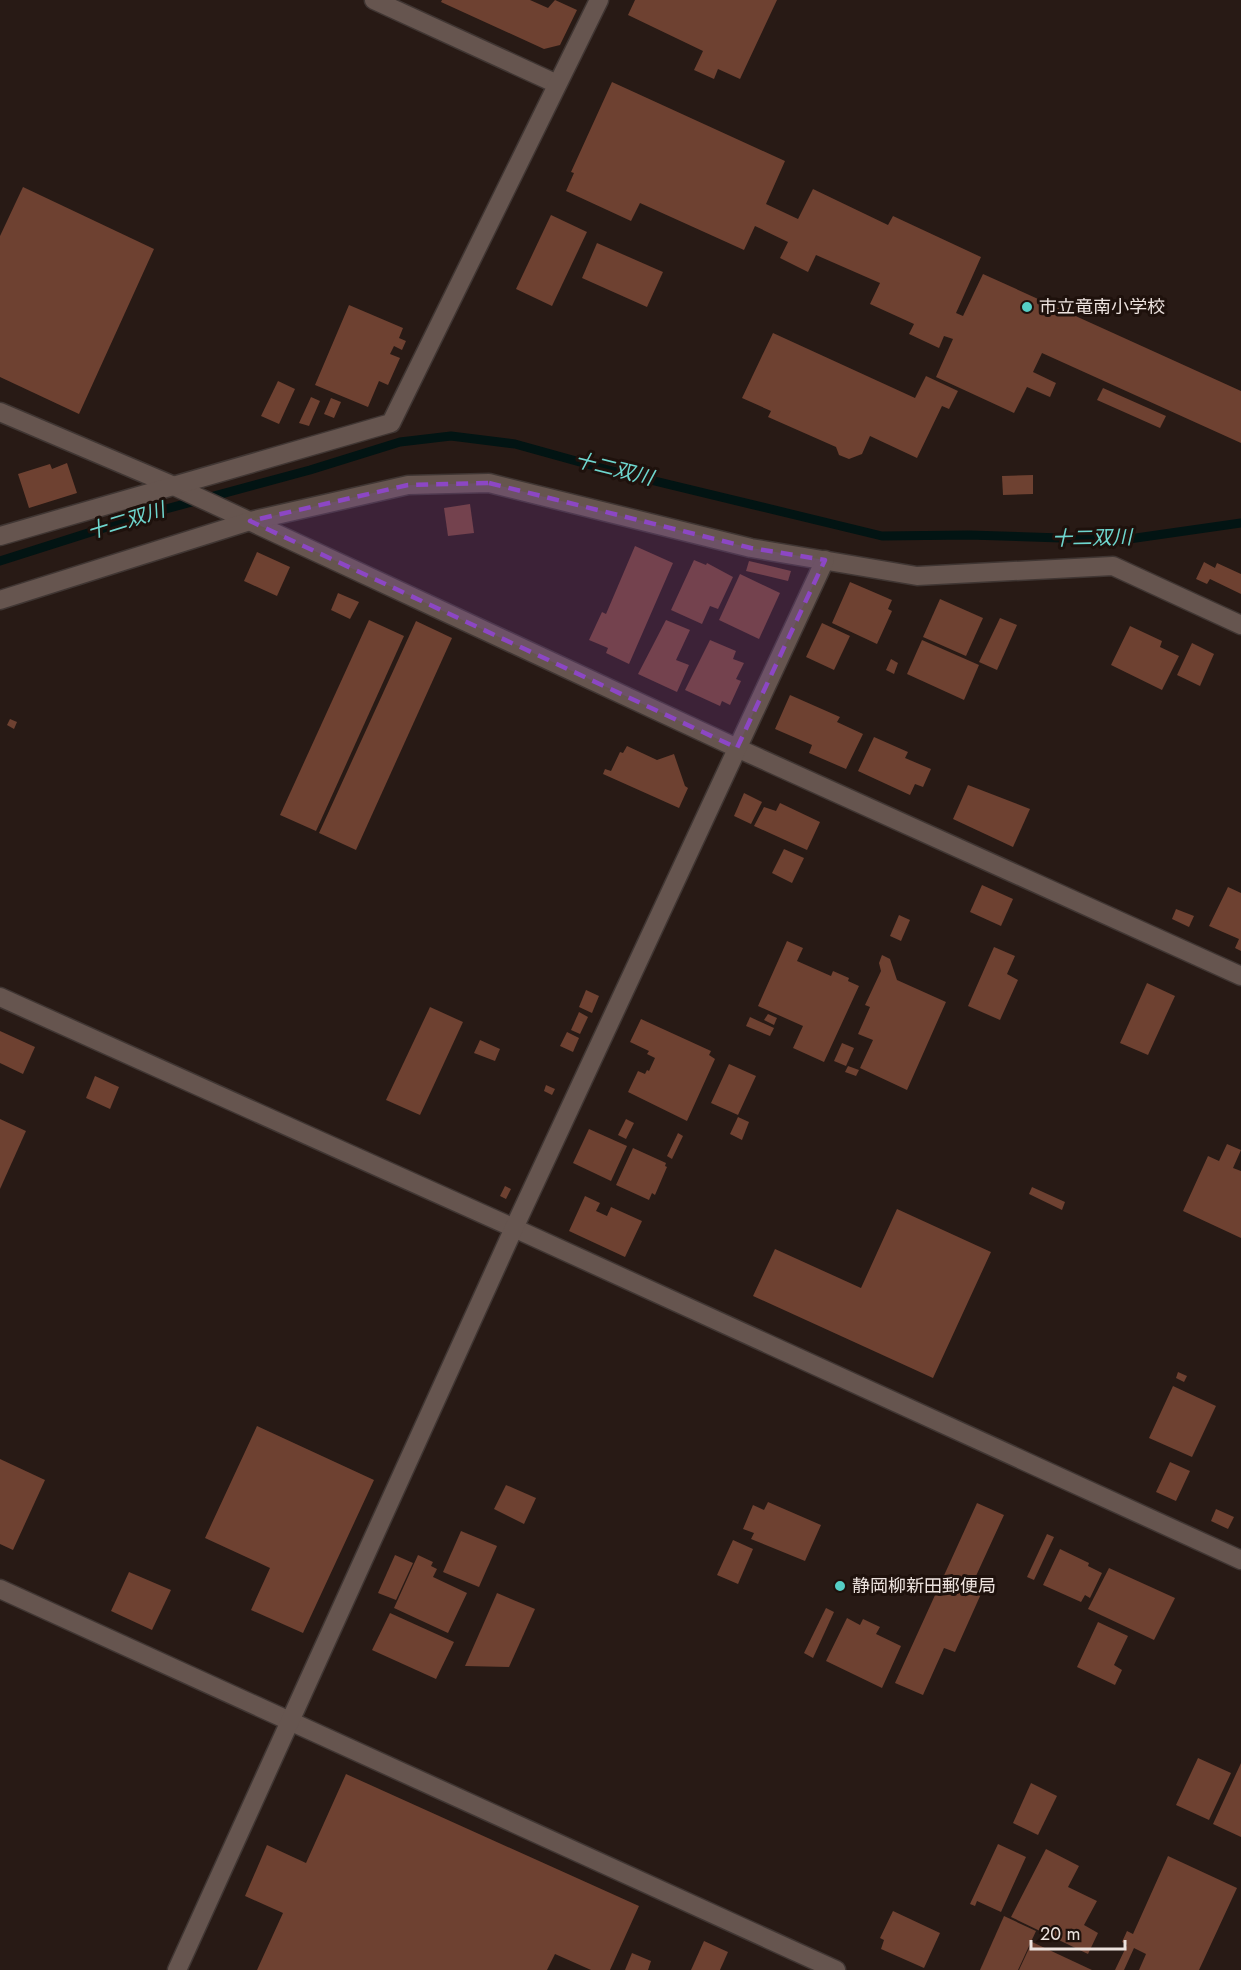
<svg xmlns="http://www.w3.org/2000/svg" width="1241" height="1970" font-family="Jost,'Noto Sans JP',sans-serif">
  <style>
    .lines { fill: none; stroke-linecap: round; stroke-linejoin: round }
    .stream { stroke: #021413; stroke-width: 9 }
    .building { fill: #6e4131 }
    .minor-casing { stroke: #403633; stroke-width: 21 }
    .minor { stroke: #66554f; stroke-width: 18 }
    .marked { fill: #8c47c4; fill-opacity: 0.2; stroke: #8c47c4; stroke-width: 4.5; stroke-dasharray: 12 8; stroke-linejoin: round }
    .poi-dot { fill: #55cec5; stroke: #1e110c; stroke-width: 2 }
    .labels { text-anchor: middle; dominant-baseline: central; stroke-width: 6; stroke-linejoin: round; paint-order: stroke }
    .poi-label { font-size: 18px; fill: #ece2de; stroke: #1e110c; text-anchor: start }
    .water-label { font-size: 20px; font-style: italic; fill: #6ed6ce; stroke: #1e110c }
  </style>
  <rect width="100%" height="100%" fill="#281a15"/>
  <g class="lines">
    <polyline class="stream" points="0,561 151,513 310,470 400,442 451,436 515,444 605,469 882,536 969,535 1122,540 1241,523"/>
  </g>
  <g class="building">
    <polygon points="442,0 530,0 548,8 555,0 577,10 560,45 544,49 441,2"/>
    <polygon points="635,0 777,0 740,79 718,69 714,79 694,70 703,51 628,15"/>
    <polygon points="612,82 785,161 766,204 798,219 813,189 888,225 893,216 981,257 956,313 963,316 983,274 1241,391 1241,443 1042,353 1033,372 1056,383 1050,397 1027,387 1014,413 936,377 953,339 944,336 939,348 909,334 914,324 870,304 880,283 816,255 808,272 780,258 788,242 755,226 744,250 640,203 631,221 566,191 574,173 571,172"/>
    <polygon points="23,187 154,249 79,414 0,377 0,236"/>
    <polygon points="551,215 587,232 552,306 516,289"/>
    <polygon points="597,243 663,272 647,307 582,278"/>
    <polygon points="349,305 403,328 399,338 406,341 402,350 394,346 390,354 400,358 388,385 379,381 368,407 315,385"/>
    <polygon points="773,333 915,398 926,376 958,391 949,409 942,406 917,458 870,436 862,454 849,459 839,455 836,447 768,417 771,411 742,398"/>
    <polygon points="278,381 295,389 279,424 261,416"/>
    <polygon points="1103,388 1166,416 1160,428 1097,400"/>
    <polygon points="311,397 320,401 309,426 299,423"/>
    <polygon points="331,398 341,402 334,418 324,414"/>
    <polygon points="67,463 77,493 29,508 18,474 50,464 52,469"/>
    <polygon points="1033,475 1033,494 1003,495 1002,476"/>
    <polygon points="470,504 474,533 448,536 444,508"/>
    <polygon points="635,546 673,563 629,664 606,653 608,648 589,640 602,612 606,614"/>
    <polygon points="257,552 290,567 277,596 244,581"/>
    <polygon points="694,560 706,565 707,563 733,577 718,609 710,606 702,624 671,610"/>
    <polygon points="749,561 791,571 788,581 746,571"/>
    <polygon points="1204,562 1215,568 1217,563 1241,574 1241,594 1210,579 1207,584 1196,579"/>
    <polygon points="740,574 780,593 759,639 719,620"/>
    <polygon points="850,582 892,600 888,609 892,611 877,644 832,623"/>
    <polygon points="338,593 359,602 350,619 331,610"/>
    <polygon points="940,599 983,618 966,656 923,637"/>
    <polygon points="1000,618 1017,625 997,670 979,662"/>
    <polygon points="369,620 404,636 316,831 280,815"/>
    <polygon points="666,620 690,630 676,660 689,665 677,692 638,674"/>
    <polygon points="416,621 452,638 356,850 319,833"/>
    <polygon points="822,623 850,636 834,670 806,657"/>
    <polygon points="1130,626 1162,641 1160,647 1179,656 1162,690 1111,665"/>
    <polygon points="710,640 736,651 733,659 744,663 736,679 741,681 730,705 722,701 720,706 685,690"/>
    <polygon points="922,640 979,665 964,700 907,674"/>
    <polygon points="1192,643 1214,654 1200,686 1177,675"/>
    <polygon points="891,659 898,663 894,674 886,670"/>
    <polygon points="790,695 840,717 837,722 863,734 846,769 809,753 812,745 775,729"/>
    <polygon points="10,719 17,722 14,729 7,725"/>
    <polygon points="874,737 908,752 905,758 931,769 923,787 915,784 910,795 858,771"/>
    <polygon points="627,746 657,760 674,754 685,786 688,788 679,808 603,774 605,769 611,771 620,752 623,753"/>
    <polygon points="968,785 1030,809 1013,847 953,819"/>
    <polygon points="744,793 762,802 751,824 734,816"/>
    <polygon points="780,803 820,822 807,850 754,826 764,807 776,811"/>
    <polygon points="784,849 804,858 792,883 772,873"/>
    <polygon points="982,885 1013,899 1001,926 970,912"/>
    <polygon points="1228,887 1241,893 1241,951 1235,948 1239,939 1209,926"/>
    <polygon points="1176,909 1194,916 1189,927 1172,919"/>
    <polygon points="899,915 910,920 901,941 890,936"/>
    <polygon points="787,941 803,948 797,961 831,976 833,971 849,978 848,981 859,986 824,1062 793,1048 803,1026 758,1006"/>
    <polygon points="994,947 1015,956 1007,974 1018,980 1000,1020 968,1006"/>
    <polygon points="882,955 890,959 897,980 946,1002 907,1090 860,1068 873,1040 858,1034 870,1007 865,1005 881,971 879,963"/>
    <polygon points="1147,983 1175,996 1148,1055 1120,1043"/>
    <polygon points="586,990 599,996 592,1013 579,1007"/>
    <polygon points="430,1007 463,1022 420,1115 386,1100"/>
    <polygon points="579,1012 588,1017 580,1034 571,1030"/>
    <polygon points="768,1014 777,1018 774,1025 764,1020"/>
    <polygon points="750,1017 774,1028 770,1036 746,1026"/>
    <polygon points="641,1019 711,1051 709,1055 715,1059 687,1121 628,1092 638,1071 645,1074 647,1070 649,1071 655,1058 647,1054 649,1051 630,1042"/>
    <polygon points="0,1031 35,1047 23,1074 0,1063"/>
    <polygon points="567,1032 579,1038 573,1052 560,1046"/>
    <polygon points="480,1040 500,1049 495,1061 474,1053"/>
    <polygon points="842,1043 854,1048 846,1066 834,1061"/>
    <polygon points="729,1064 756,1076 738,1115 711,1103"/>
    <polygon points="848,1066 859,1070 856,1076 845,1072"/>
    <polygon points="95,1076 119,1087 110,1109 86,1098"/>
    <polygon points="546,1085 555,1089 552,1095 544,1091"/>
    <polygon points="738,1117 749,1122 742,1140 730,1134"/>
    <polygon points="0,1119 26,1131 0,1189"/>
    <polygon points="626,1119 634,1123 626,1139 618,1135"/>
    <polygon points="589,1129 627,1146 611,1181 573,1163"/>
    <polygon points="678,1133 683,1136 672,1159 667,1156"/>
    <polygon points="1227,1144 1241,1150 1233,1168 1241,1171 1241,1238 1183,1211 1208,1156 1219,1161"/>
    <polygon points="633,1148 666,1163 665,1166 667,1167 655,1195 652,1193 649,1200 616,1185"/>
    <polygon points="505,1186 511,1189 506,1199 500,1196"/>
    <polygon points="1032,1187 1065,1202 1062,1210 1029,1194"/>
    <polygon points="585,1196 600,1203 596,1211 607,1216 611,1207 642,1221 625,1257 569,1231"/>
    <polygon points="897,1209 991,1252 933,1378 753,1296 775,1249 861,1288"/>
    <polygon points="1178,1372 1187,1376 1184,1382 1176,1378"/>
    <polygon points="1173,1386 1216,1406 1192,1457 1149,1438"/>
    <polygon points="257,1426 374,1480 303,1633 251,1610 270,1568 205,1538"/>
    <polygon points="0,1459 45,1480 13,1550 0,1544"/>
    <polygon points="1170,1462 1190,1471 1176,1501 1156,1492"/>
    <polygon points="506,1485 536,1498 524,1524 494,1509"/>
    <polygon points="768,1502 821,1525 805,1561 751,1539 754,1533 743,1529 753,1505 764,1510"/>
    <polygon points="977,1503 1004,1515 970,1589 981,1594 955,1652 944,1648 923,1695 895,1683"/>
    <polygon points="1216,1509 1234,1517 1228,1529 1211,1521"/>
    <polygon points="461,1531 497,1546 479,1587 443,1572"/>
    <polygon points="1047,1534 1054,1537 1034,1580 1027,1577"/>
    <polygon points="733,1540 753,1549 738,1584 717,1575"/>
    <polygon points="1060,1549 1089,1563 1088,1566 1102,1573 1090,1598 1085,1595 1081,1602 1043,1585"/>
    <polygon points="395,1555 413,1563 396,1600 378,1593"/>
    <polygon points="418,1555 433,1562 431,1566 437,1569 433,1577 467,1593 448,1633 394,1608"/>
    <polygon points="1109,1568 1175,1598 1154,1640 1088,1609"/>
    <polygon points="129,1572 171,1590 152,1630 111,1611"/>
    <polygon points="497,1593 535,1609 509,1667 465,1666"/>
    <polygon points="826,1608 834,1612 813,1658 804,1653"/>
    <polygon points="390,1613 454,1642 436,1679 372,1650"/>
    <polygon points="847,1618 860,1625 863,1619 880,1627 876,1634 901,1646 882,1688 826,1661"/>
    <polygon points="1098,1622 1128,1636 1114,1665 1122,1670 1115,1685 1077,1667"/>
    <polygon points="1198,1758 1231,1773 1209,1820 1176,1805"/>
    <polygon points="1241,1763 1241,1837 1213,1824"/>
    <polygon points="346,1774 639,1906 610,1970 591,1970 555,1954 547,1970 257,1970 283,1913 245,1896 267,1845 306,1863"/>
    <polygon points="1031,1783 1057,1796 1038,1835 1013,1823"/>
    <polygon points="998,1844 1026,1857 1001,1912 977,1901 975,1906 970,1904"/>
    <polygon points="1046,1849 1079,1866 1068,1887 1097,1901 1084,1925 1098,1933 1088,1954 1011,1917"/>
    <polygon points="1168,1856 1237,1888 1199,1970 1139,1970 1146,1954 1134,1948 1124,1970 1115,1970 1127,1945 1122,1942 1127,1931 1133,1934"/>
    <polygon points="893,1911 940,1933 924,1968 881,1949 884,1940 880,1938"/>
    <polygon points="1004,1916 1036,1931 1018,1970 980,1970"/>
    <polygon points="704,1941 728,1952 720,1970 691,1970"/>
    <polygon points="1032,1942 1092,1970 1019,1970"/>
    <polygon points="632,1953 651,1961 648,1970 625,1970"/>
  </g>
  <g class="lines">
    <defs>
      <g id="minor">
        <polyline points="374,0 557,84"/>
        <polyline points="0,412 174,486 737,748 1241,976"/>
        <polyline points="0,536 391,423 599,0"/>
        <polyline points="0,600 250,521 408,485 489,483 751,548 917,576 1113,566 1241,625"/>
        <polyline points="0,997 514,1228 1241,1560"/>
        <polyline points="0,1589 836,1970"/>
        <polyline points="177,1970 514,1228 825,560"/>
      </g>
    </defs>
    <use href="#minor" class="minor-casing"/>
    <use href="#minor" class="minor"/>
  </g>
  <path class="marked" d="M489,483L751,548L825,560L737,748L250,521L408,485Z"/>
  <g class="poi-dot">
    <circle cx="1027" cy="307" r="6"/>
    <circle cx="840" cy="1586" r="6"/>
  </g>
  <g class="labels">
    <g class="poi-label">
      <text x="1039" y="307">市立竜南小学校</text>
      <text x="852" y="1586">静岡柳新田郵便局</text>
    </g>
    <g class="water-label">
      <text transform="translate(614 469) rotate(14)">十二双川</text>
      <text transform="translate(126 521) rotate(-17)">十二双川</text>
      <text transform="translate(1092 538) rotate(-1)">十二双川</text>
    </g>
  </g>
  <path d="M1031 1940v9h94v-9" fill="none" stroke="#ece2de" stroke-width="3"/>
  <text x="1040" y="1940" font-size="18" fill="#ece2de" stroke="#1e110c" stroke-width="4.5" paint-order="stroke">20 m</text>
</svg>
